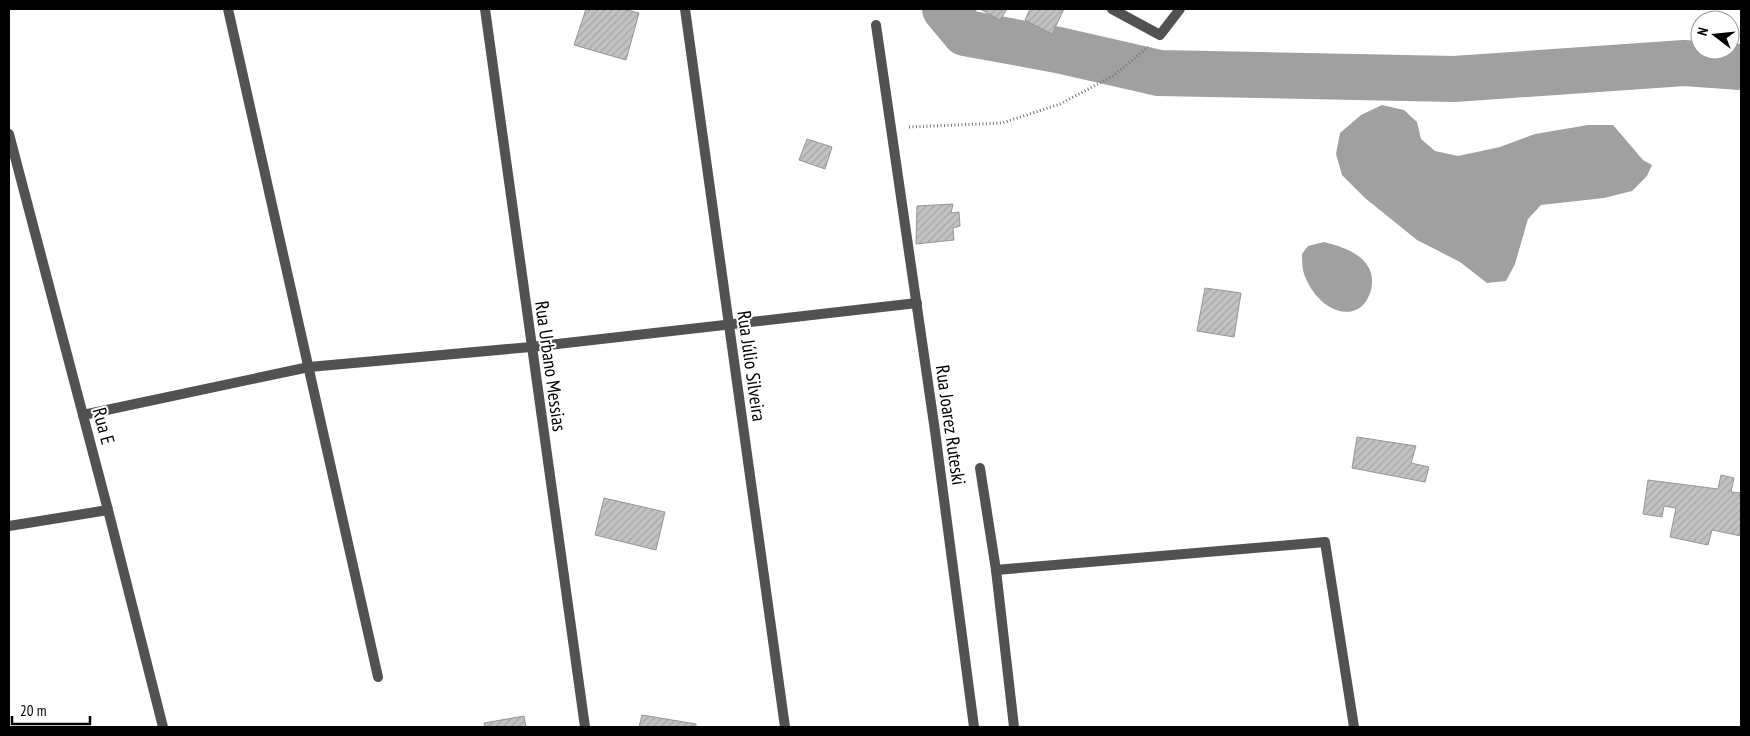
<svg xmlns="http://www.w3.org/2000/svg" width="1750" height="736" font-family="'PT Sans Narrow',sans-serif">
  <style>
    .water { fill: #a0a0a0 }
    .lines { fill: none; stroke-linecap: round; stroke-linejoin: round }
    .river { stroke: #a0a0a0; stroke-width: 46 }
    .building { fill: url(#building-hatch); stroke: #969696 }
    .path { stroke: #747474; stroke-width: 3; stroke-dasharray: 1 2.5; stroke-linecap: butt }
    .minor { stroke: #525252; stroke-width: 10 }
    .labels { text-anchor: middle; dominant-baseline: central; stroke-width: 4; stroke-linejoin: round; paint-order: stroke }
    .street-label { font-size: 19px; fill: #000; stroke: #fff }
  </style>
  <defs>
    <pattern id="building-hatch" width="6" height="6" patternUnits="userSpaceOnUse" patternTransform="scale(1.25)"><rect width="6" height="6" fill="#c2c2c2"/><path d="M-1 1l2-2M0 6l6-6M5 7l2-2" fill="none" stroke="#a5a5a5"/></pattern>
  </defs>
  <rect width="100%" height="100%" fill="#fff"/>
  <g class="water">
    <polygon points="1382,105 1404,110 1417,122 1421,139 1435,151 1458,156 1500,147 1535,134 1588,125 1613,125 1643,160 1652,165 1647,176 1632,191 1604,198 1541,205 1528,219 1515,264 1506,281 1487,283 1460,262 1417,240 1365,198 1342,175 1336,154 1340,133 1361,115"/>
    <path d="M1324,242C1348,248 1378,259 1371,290C1369,297 1365,305 1358,309C1333,321 1308,292 1303,270C1302,265 1302,259 1302,254L1308,246Z"/>
  </g>
  <g class="lines">
    <polyline class="river" points="945,9 965,33 1058,50 1159,73 1454,79 1684,63 1741,67"/>
  </g>
  <g class="building">
    <polygon points="586,9 623,9 639,13 626,60 574,45"/>
    <polygon points="980,9 1007,9 1000,20"/>
    <polygon points="1030,9 1064,9 1052,34 1025,20"/>
    <polygon points="807,139 832,147 825,169 799,160"/>
    <polygon points="953,204 951,213 959,212 960,226 953,228 954,240 916,244 917,206"/>
    <polygon points="1205,288 1241,293 1234,337 1197,331"/>
    <polygon points="1357,437 1416,446 1411,463 1429,467 1425,482 1352,468"/>
    <polygon points="1721,475 1734,478 1731,492 1741,493 1741,536 1712,530 1708,545 1670,537 1676,508 1664,506 1662,517 1643,514 1648,480 1718,489"/>
    <polygon points="604,498 665,512 656,550 595,535"/>
    <polygon points="642,715 696,724 696,727 639,727"/>
    <polygon points="524,716 526,727 485,727 484,723"/>
  </g>
  <g class="lines">
    <polyline class="path" points="909,127 1002,123 1060,104 1113,76 1148,47"/>
    <g class="minor">
      <polyline points="228,9 378,677"/>
      <polyline points="485,9 585,727"/>
      <polyline points="685,9 785,727"/>
      <polyline points="1112,9 1160,35 1180,9"/>
      <polyline points="876,25 935,431 974,727"/>
      <polyline points="9,134 108,510 163,727"/>
      <polyline points="83,415 309,367 531,347 917,303"/>
      <polyline points="980,468 996,570 1014,727"/>
      <polyline points="9,526 108,510"/>
      <polyline points="996,570 1325,542 1354,727"/>
    </g>
  </g>
  <g class="labels">
    <g class="street-label">
      <text transform="translate(551 366) rotate(82)">Rua Urbano Messias</text>
      <text transform="translate(752 366) rotate(82)">Rua Júlio Silveira</text>
      <text transform="translate(951 425) rotate(82)">Rua Joarez Ruteski</text>
      <text transform="translate(104 426) rotate(75)">Rua E</text>
    </g>
  </g>
  <rect width="1750" height="736" fill="none" stroke="#000000" stroke-width="20"/>
  <g transform="translate(1715 35) rotate(286)"><circle r="24" fill="#ffffff" stroke="#999999"/>
  <path d="M0-4L9 19L0 12L-9 19Z" fill="#000000"/>
  <text y="-8" font-size="14" font-weight="bold" text-anchor="middle" fill="#000000">N</text>
  </g>
  <path d="M12 716v8h78v-8" fill="none" stroke="#000000" stroke-width="2.5"/>
  <text x="20" y="716" font-size="15" fill="#000000" stroke="#ffffff" stroke-width="4" paint-order="stroke">20 m</text>
</svg>
